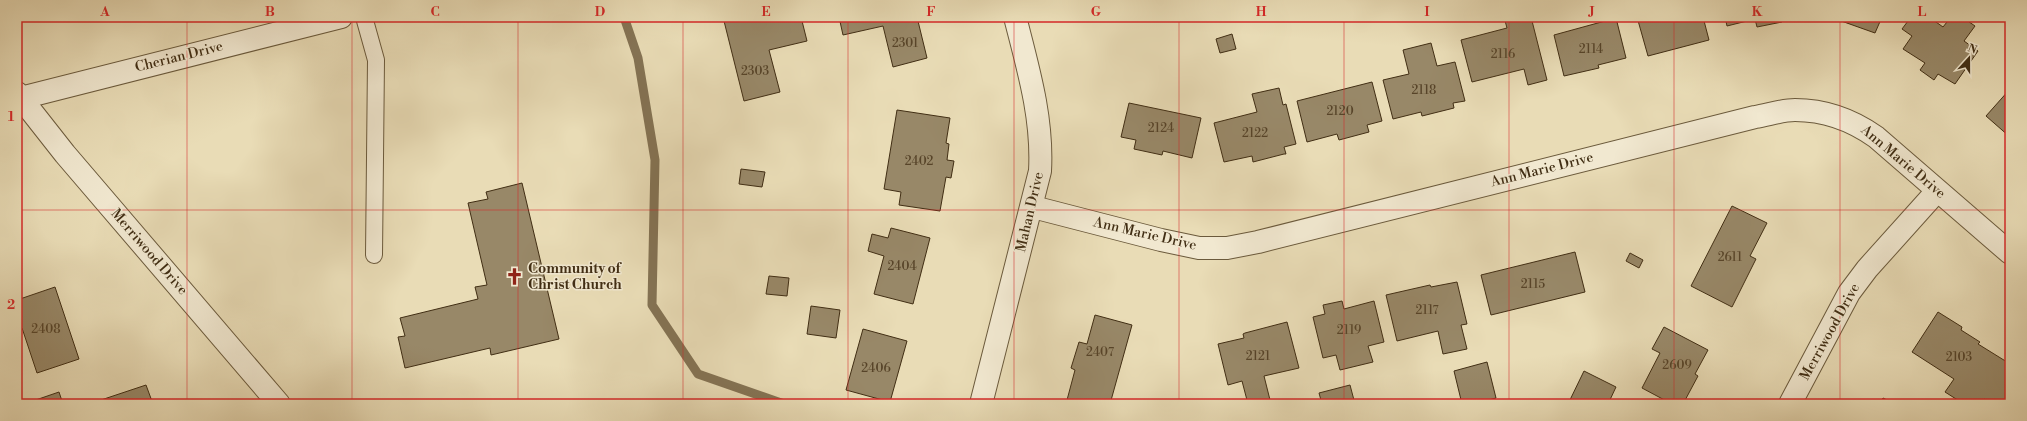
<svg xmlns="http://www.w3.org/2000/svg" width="2027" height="421" font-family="'Libre Bodoni',serif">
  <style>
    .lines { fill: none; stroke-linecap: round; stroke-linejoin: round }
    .stream { stroke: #847354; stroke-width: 9 }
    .building { fill: #988868; stroke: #412e14 }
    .service-casing { stroke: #6b5a3c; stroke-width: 18 }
    .minor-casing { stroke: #6b5a3c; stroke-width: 24 }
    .service { stroke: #f1e8d0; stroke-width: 16 }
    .minor { stroke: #f1e8d0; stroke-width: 22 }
    .grid { fill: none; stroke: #d62828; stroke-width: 1; stroke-opacity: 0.55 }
    .labels { text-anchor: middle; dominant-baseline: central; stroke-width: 3; stroke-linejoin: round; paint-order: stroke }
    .number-label { font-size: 12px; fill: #574429 }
    .street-label { font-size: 14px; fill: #412e14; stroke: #f1e8d0 }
    .poi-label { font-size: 14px; font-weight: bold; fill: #412e14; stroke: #f1e8d0; text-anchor: start }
    .neatline { fill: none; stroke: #d62828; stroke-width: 1.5 }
    .grid-label { font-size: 13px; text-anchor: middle; font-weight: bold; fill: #d62828 }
  </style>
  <rect width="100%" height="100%" fill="#e9dcb6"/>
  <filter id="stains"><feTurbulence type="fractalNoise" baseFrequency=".005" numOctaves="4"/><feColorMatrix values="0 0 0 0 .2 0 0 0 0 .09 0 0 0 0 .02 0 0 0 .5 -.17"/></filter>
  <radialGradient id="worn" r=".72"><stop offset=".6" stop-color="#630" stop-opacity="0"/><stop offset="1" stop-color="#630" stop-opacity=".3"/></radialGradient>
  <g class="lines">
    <polyline class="stream" points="624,17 638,58 655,160 652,305 698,374 784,404"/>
  </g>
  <g class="building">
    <polygon points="723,17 801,17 807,41 769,50 780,92 744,101"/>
    <polygon points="839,17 917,17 927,58 893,67 883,26 843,35"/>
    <polygon points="1409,17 1428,17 1410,21"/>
    <polygon points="1504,17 1531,17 1547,80 1528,85 1524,69 1472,82 1461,40 1507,28"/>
    <polygon points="1637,17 1703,17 1709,40 1648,56"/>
    <polygon points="1725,17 1781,17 1782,22 1757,27 1755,19 1727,26"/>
    <polygon points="1830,17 1882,17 1875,33"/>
    <polygon points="1911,17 1929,17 1943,27 1951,17 1962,17 1975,26 1964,41 1978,51 1955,84 1938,74 1934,80 1920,70 1925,63 1903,49 1912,36 1902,29"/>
    <polygon points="1616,18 1626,58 1598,65 1599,68 1564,76 1554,35"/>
    <polygon points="1232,34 1236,49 1220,53 1216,39"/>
    <polygon points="1431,43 1437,66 1455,62 1465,101 1453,103 1454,108 1422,116 1421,112 1393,119 1383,80 1409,74 1403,50"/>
    <polygon points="1372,82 1382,121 1367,125 1369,132 1339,140 1337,134 1307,142 1297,101"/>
    <polygon points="1279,88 1283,105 1286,104 1296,144 1284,147 1286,154 1284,154 1253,162 1252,156 1224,162 1214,123 1257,112 1252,94"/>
    <polygon points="2010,89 2010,137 1986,116"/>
    <polygon points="1129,103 1201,118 1192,158 1163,151 1162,155 1134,149 1136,140 1121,137"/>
    <polygon points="897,110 950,118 946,143 949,144 947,160 954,161 951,178 946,177 940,211 899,205 901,192 884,189"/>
    <polygon points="741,169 765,172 762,187 739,184"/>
    <polygon points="522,183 559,339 491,355 490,348 405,368 398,337 405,336 400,318 478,299 475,287 487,285 468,203 488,199 486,192"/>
    <polygon points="1732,206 1767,223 1750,256 1756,259 1732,307 1691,286"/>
    <polygon points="891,228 930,238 913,304 874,294 884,256 868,251 872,234 888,238"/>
    <polygon points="1575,252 1585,292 1491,315 1481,275"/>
    <polygon points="1630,253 1643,260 1639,268 1626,261"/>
    <polygon points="769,276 789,278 787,296 766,294"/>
    <polygon points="1457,282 1467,324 1461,325 1467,349 1443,354 1438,331 1397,341 1386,295 1430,285 1431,287"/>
    <polygon points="55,287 79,359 37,373 22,328 17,330 17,300"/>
    <polygon points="1342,301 1344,309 1374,301 1384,342 1368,346 1373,362 1340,370 1336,355 1323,358 1313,317 1325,314 1323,305"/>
    <polygon points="811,306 840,310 836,338 807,334"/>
    <polygon points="1938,312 1962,327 1961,330 1980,342 1978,344 2007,362 2006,364 2010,367 2010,404 1992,404 1984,399 1980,404 1964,404 1945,392 1954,379 1912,352"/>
    <polygon points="1095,315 1132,325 1110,404 1080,404 1067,400 1075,370 1071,368 1079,342 1087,344"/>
    <polygon points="1287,322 1299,368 1264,376 1270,400 1248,404 1242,381 1228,385 1218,344 1244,338 1243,334 1245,333"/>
    <polygon points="1664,327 1708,350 1695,374 1698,376 1683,404 1672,404 1642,388 1660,353 1652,349"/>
    <polygon points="863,329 907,341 890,402 846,390"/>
    <polygon points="1487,362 1496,398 1473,404 1462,404 1454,371"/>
    <polygon points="1584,371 1616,387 1608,404 1568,404"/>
    <polygon points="146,385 153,404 92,404 92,403"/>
    <polygon points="1350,385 1355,404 1322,404 1319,393"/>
    <polygon points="59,392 63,404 24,404"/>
    <polygon points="1883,398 1895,404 1880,404"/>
  </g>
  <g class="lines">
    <defs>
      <polyline id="service" points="364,17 376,60 374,255"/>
      <g id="minor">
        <polyline points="17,93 65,154 279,404"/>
        <polyline points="17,99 341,17"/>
        <path d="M1033,207L1161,240L1199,248H1227L1258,242L1755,117C1768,115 1782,110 1795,110C1825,110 1852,120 1876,137L2010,253"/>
        <path d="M981,404L1040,171C1043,118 1028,68 1015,17"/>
        <polyline points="1790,404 1849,293 1867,269 1937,191"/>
      </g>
    </defs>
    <use href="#service" class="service-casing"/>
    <use href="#minor" class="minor-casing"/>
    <use href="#service" class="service"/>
    <use href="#minor" class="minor"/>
  </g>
  <path class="grid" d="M187,17V404M352,17V404M518,17V404M683,17V404M848,17V404M1014,17V404M1179,17V404M1344,17V404M1509,17V404M1674,17V404M1840,17V404M17,210H2010"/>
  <defs>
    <symbol id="church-bare" viewBox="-9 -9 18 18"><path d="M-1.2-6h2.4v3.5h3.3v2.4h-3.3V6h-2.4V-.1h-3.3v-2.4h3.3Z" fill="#8f2418" stroke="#f1e8d0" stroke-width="2.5" paint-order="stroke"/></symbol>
  </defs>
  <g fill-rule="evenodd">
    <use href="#church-bare" x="502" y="264" width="25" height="25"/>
  </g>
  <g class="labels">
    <g class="number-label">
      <text x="905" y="43">2301</text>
      <text x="1591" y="49">2114</text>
      <text x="1503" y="54">2116</text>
      <text x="755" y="71">2303</text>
      <text x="1424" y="90">2118</text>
      <text x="1340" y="111">2120</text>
      <text x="1161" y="128">2124</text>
      <text x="1255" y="133">2122</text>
      <text x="919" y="161">2402</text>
      <text x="1730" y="257">2611</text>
      <text x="902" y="266">2404</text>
      <text x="1533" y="284">2115</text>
      <text x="1427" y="310">2117</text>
      <text x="46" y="329">2408</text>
      <text x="1349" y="330">2119</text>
      <text x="1100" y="352">2407</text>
      <text x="1258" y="356">2121</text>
      <text x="1959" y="357">2103</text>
      <text x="1677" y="365">2609</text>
      <text x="876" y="368">2406</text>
    </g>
    <g class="street-label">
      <text transform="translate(179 57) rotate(-14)">Cherian Drive</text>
      <text transform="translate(1903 162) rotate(40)">Ann Marie Drive</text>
      <text transform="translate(1542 170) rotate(-14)">Ann Marie Drive</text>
      <text transform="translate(1030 212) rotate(-77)">Mahan Drive</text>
      <text transform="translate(1145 234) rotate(13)">Ann Marie Drive</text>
      <text transform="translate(149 252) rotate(49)">Merriwood Drive</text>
      <text transform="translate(1830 332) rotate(-61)">Merriwood Drive</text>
    </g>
    <g class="poi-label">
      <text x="528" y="269">Community of<tspan x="528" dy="16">Christ Church</tspan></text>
    </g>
  </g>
  <rect width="2027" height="421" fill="none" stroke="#e9dcb6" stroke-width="44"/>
  <g transform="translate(1969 58) rotate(21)" stroke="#f1e8d0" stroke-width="3" paint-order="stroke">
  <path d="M0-3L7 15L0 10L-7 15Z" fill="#412e14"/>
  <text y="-6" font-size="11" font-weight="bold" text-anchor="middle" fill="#412e14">N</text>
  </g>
  <rect x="22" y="22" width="1983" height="377" class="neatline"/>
  <g class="grid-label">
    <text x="105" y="16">A</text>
    <text x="270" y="16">B</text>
    <text x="435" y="16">C</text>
    <text x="600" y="16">D</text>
    <text x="766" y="16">E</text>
    <text x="931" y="16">F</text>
    <text x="1096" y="16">G</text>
    <text x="1261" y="16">H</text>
    <text x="1427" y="16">I</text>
    <text x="1592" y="16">J</text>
    <text x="1757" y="16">K</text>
    <text x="1922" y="16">L</text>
    <text x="11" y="121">1</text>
    <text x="11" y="309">2</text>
  </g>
  <rect width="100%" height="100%" filter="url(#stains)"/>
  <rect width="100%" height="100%" fill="url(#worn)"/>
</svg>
